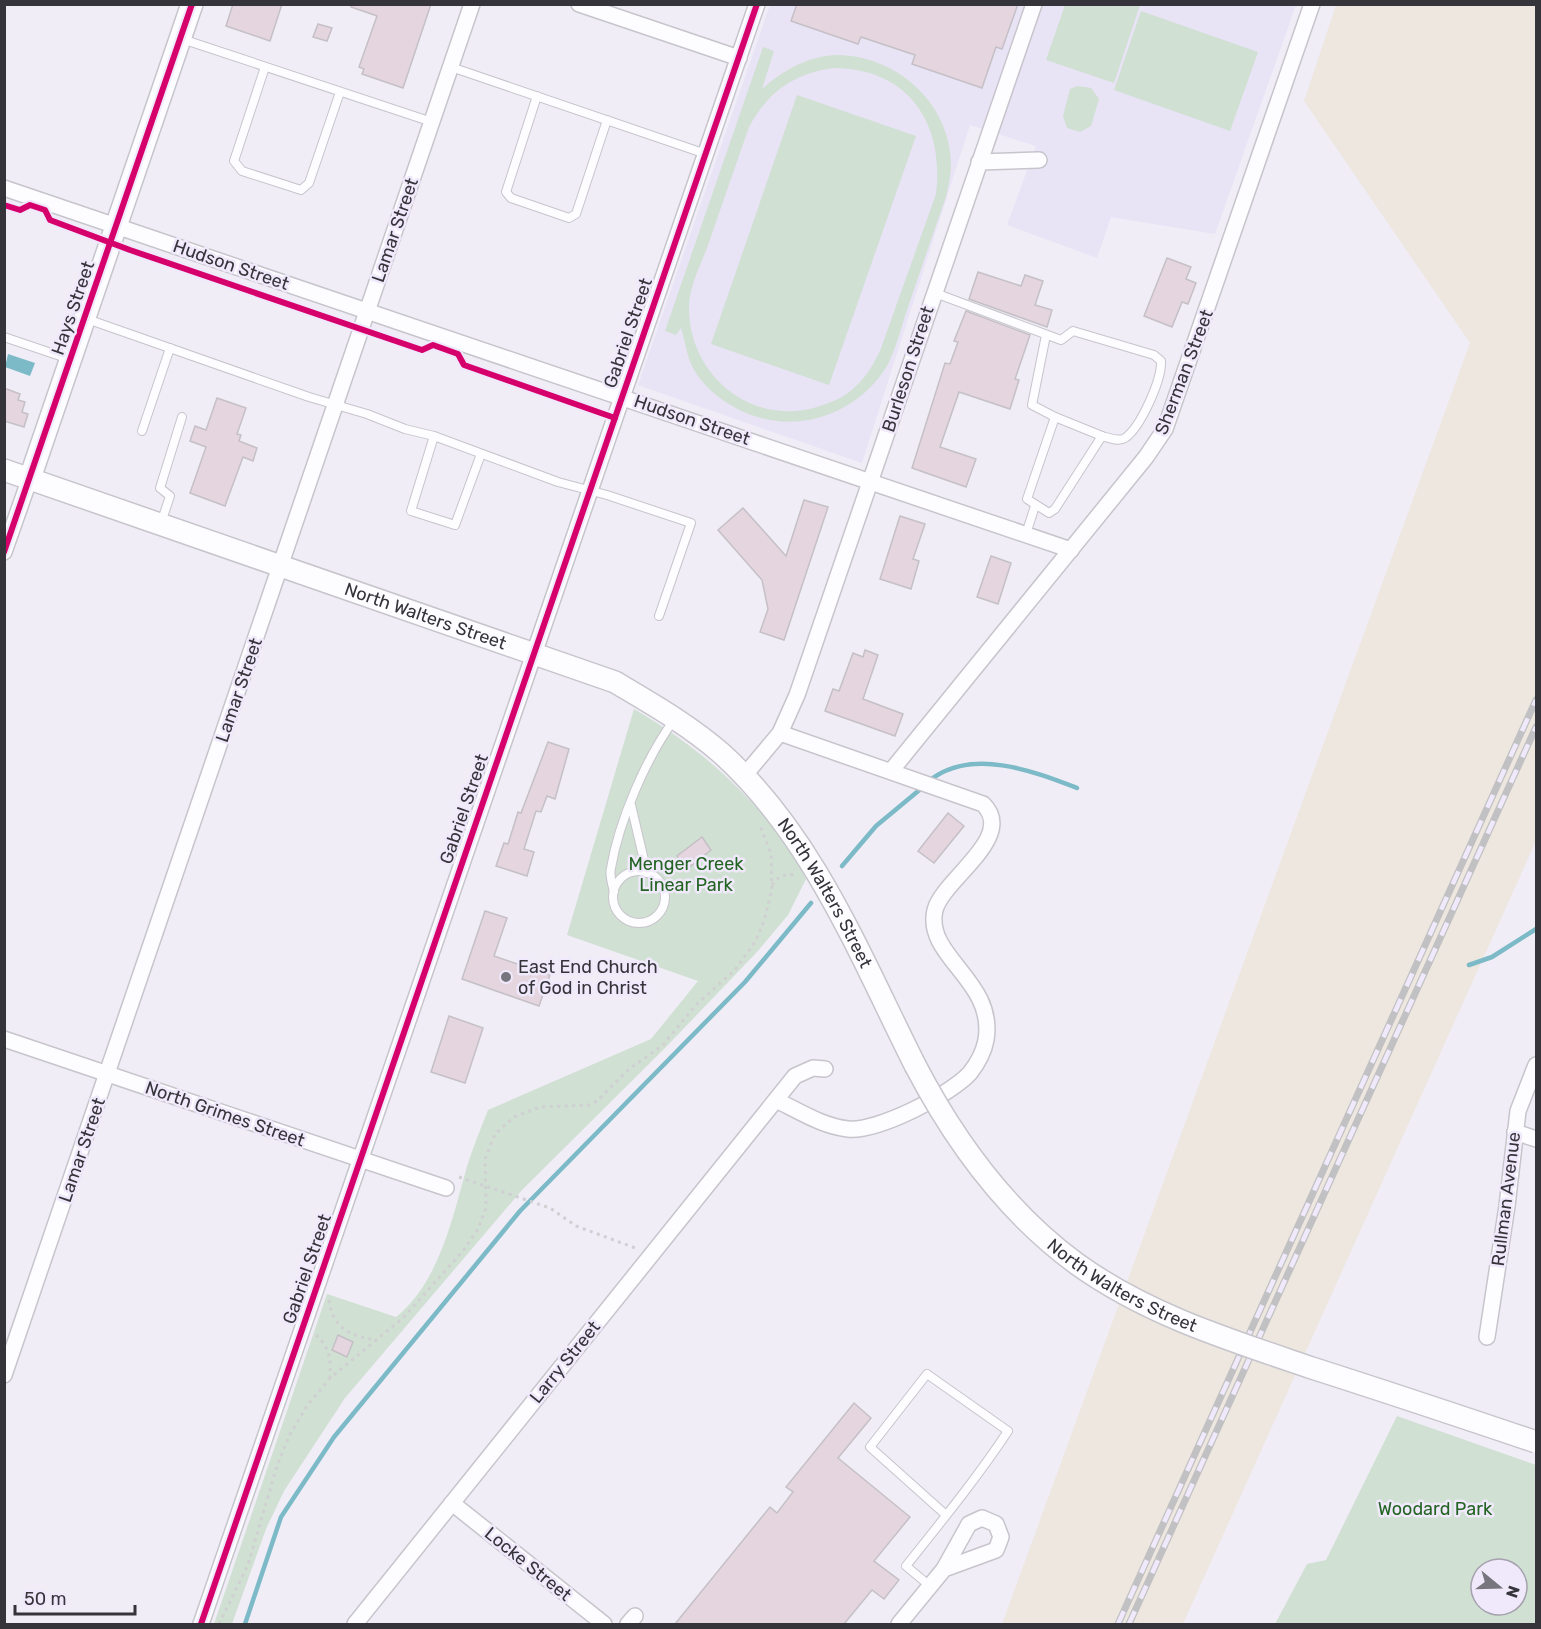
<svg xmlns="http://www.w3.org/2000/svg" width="1541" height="1629" font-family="Rubik,sans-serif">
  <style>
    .industrial { fill: #ede7df }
    .built { fill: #e9e3f6 }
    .green { fill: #d0e0d2; fill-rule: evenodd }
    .water { fill: #7cbac7 }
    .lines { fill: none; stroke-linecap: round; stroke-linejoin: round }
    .stream { stroke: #7cbac7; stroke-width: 4.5 }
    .building { fill: #e4d5df; stroke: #c5c0c6; stroke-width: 1.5 }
    .lane-casing { stroke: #c7c5cc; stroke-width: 10 }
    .street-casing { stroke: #c7c5cc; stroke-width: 18 }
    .secondary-casing { stroke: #c7c5cc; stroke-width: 24 }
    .path { stroke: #d0cfd2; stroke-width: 3; stroke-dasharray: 3 4.5; stroke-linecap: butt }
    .lane { stroke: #fdfcfe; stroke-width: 8 }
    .street { stroke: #fdfcfe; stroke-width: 15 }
    .secondary { stroke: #fdfcfe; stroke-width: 21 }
    .rail-casing { stroke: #c1c1c3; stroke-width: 7 }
    .rail { stroke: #efe9fb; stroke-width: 4.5; stroke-dasharray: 14; stroke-linecap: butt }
    .secondary-bridge-casing { stroke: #c7c5cc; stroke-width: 24; stroke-linecap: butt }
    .secondary-bridge { stroke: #fdfcfe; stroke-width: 21 }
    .cycleway-casing { stroke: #efe9fb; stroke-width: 10 }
    .cycleway { stroke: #d6006c; stroke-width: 6 }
    .poi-dot { fill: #77757d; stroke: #efe9fb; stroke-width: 2 }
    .labels { text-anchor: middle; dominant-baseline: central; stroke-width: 5; stroke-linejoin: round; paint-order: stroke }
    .street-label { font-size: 18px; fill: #36343b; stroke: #efe9fb }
    .park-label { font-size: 18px; fill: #246423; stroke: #efe9fb }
    .poi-label { font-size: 18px; fill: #36343b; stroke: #efe9fb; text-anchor: start }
  </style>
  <rect width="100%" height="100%" fill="#f0edf7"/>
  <polygon class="industrial" points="1336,5 1536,5 1536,841 1183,1624 1002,1624 1470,343 1304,101"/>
  <polygon class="built" points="770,5 1296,5 1215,234 1111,217 1097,258 1007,225 1036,146 970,125 862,463 638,385"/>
  <g class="green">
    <polygon points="1065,5 1140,5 1114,83 1046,60"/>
    <polygon points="1141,11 1258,52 1230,131 1114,90"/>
    <path d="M763,47L774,51L762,89C783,70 811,54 841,55C901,58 953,107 951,169C950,178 948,188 946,197C933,234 920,272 907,310C901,328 896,349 887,366C861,409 809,431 761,418C732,410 700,389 689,359C686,349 684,338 681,328L676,335L665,331ZM833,68C908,68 945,123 936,194L880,351C874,363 867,376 857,385C846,397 832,402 817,407C751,427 687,374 689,305C690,286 700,266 707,248C721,208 735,167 749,127C768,92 793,74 833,68Z"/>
    <polygon points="1077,86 1091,88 1099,99 1091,126 1080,132 1067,128 1063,116 1070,89"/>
    <polygon points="797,95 916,136 829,385 711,344"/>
    <path d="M634,709C703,749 769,807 806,879L788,915L757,952L665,1048L522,1190L345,1398L284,1491L266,1529L232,1624H214L327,1294L396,1317C440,1282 453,1215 468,1163C474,1145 481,1128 488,1110L651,1039L698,981L567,935Z"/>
    <path d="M1397,1416L1536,1465V1624H1275L1307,1564L1326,1560ZM1481,1569H1517V1605H1481Z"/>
  </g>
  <polygon class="water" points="8,354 35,363 30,376 5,367"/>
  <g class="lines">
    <g class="stream">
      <path d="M929,781C971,747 1033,771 1077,788"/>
      <polyline points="842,866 876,826 923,787"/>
      <polyline points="1469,965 1492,957 1536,929"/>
      <polyline points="245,1624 281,1517 334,1437 520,1211 745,982 811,903"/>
    </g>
  </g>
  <g class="building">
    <polygon points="233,4 282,4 270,41 226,26"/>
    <polygon points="351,4 431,4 403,88 362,74 364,69 359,67 377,16 351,7"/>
    <polygon points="797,4 1018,4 1002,49 996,47 982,88 912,64 915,55 861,37 858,44 791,21"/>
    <polygon points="318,24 332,28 327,41 313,37"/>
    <polygon points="1167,258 1191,267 1186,279 1196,283 1188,304 1182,302 1172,327 1144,316"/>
    <polygon points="978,272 1021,286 1025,275 1043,281 1035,305 1052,310 1047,327 969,299"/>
    <polygon points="966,311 1030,335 1015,379 1019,380 1010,409 959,392 940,447 976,459 966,487 912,468 945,363 950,364 958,342 954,341"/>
    <polygon points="4,388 20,394 18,400 25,402 22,412 28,414 24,427 4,421"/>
    <polygon points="217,398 246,408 237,434 241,435 239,441 257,448 253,461 243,457 225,506 190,493 206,447 190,441 195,426 206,430"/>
    <polygon points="804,500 828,507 784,640 760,632 768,609 762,580 718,530 743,508 786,556"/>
    <polygon points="900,516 925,524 913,559 919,561 911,589 880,579"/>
    <polygon points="991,556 1011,563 998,604 977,597"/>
    <polygon points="865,650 878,655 863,699 903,714 895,736 825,711 833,689 839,691 853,653 863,657"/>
    <polygon points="548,742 569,749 555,799 547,796 541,812 536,811 524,849 534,852 527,876 496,866 504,843 508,844 518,812 521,813"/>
    <polygon points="948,813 964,826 934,863 918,851"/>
    <polygon points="702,837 711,850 687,869 677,856"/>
    <polygon points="485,911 507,918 494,956 550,975 539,1006 462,979"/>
    <polygon points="449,1016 483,1028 465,1083 431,1072"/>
    <polygon points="338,1335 353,1342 347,1357 332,1350"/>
    <polygon points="854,1403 871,1418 838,1458 910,1517 874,1561 899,1580 884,1599 872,1590 844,1624 675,1624 770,1507 777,1513 793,1492 786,1487"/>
  </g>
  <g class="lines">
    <defs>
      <g id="lane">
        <polyline points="182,39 432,122"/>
        <polyline points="265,67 234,161 242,171 301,190 309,183 340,92"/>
        <polyline points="451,67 706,154"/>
        <polyline points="537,96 506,192 511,198 569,218 576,214 607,120"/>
        <path d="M935,293L1061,340L1073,331L1154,355L1161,361C1162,379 1141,427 1125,438C1119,442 1109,438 1102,436L1055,509L1049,513L1027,499L1055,417L1032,405L1046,335"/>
        <polyline points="87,319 309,397 367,414 405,429 434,436 558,482 607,495 691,523 659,616"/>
        <polyline points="4,337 69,359"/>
        <polyline points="1055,417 1102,436"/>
        <polyline points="142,431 170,348"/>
        <polyline points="434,436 411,511 455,525 481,454"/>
        <polyline points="161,523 170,496 160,488 182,417"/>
        <polyline points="1026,534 1035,506"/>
        <polyline points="631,805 647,873"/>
        <circle cx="639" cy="897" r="26"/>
        <path d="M614,891C612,884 609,875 611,868C619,821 646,758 674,720"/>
        <path d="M930,1586L906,1566C941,1522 977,1478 1008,1431L927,1374L870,1447L946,1515"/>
      </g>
      <g id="street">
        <polyline points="579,4 739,58"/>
        <polyline points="979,162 1039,160"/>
        <polyline points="4,188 1071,550"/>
        <polyline points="4,552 30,478"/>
        <polyline points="891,771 1146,457 1165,429 1312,4"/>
        <polyline points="744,776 780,733 797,695 1034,4"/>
        <polyline points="4,1039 446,1188"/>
        <path d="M776,1100C799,1111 822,1126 848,1129C877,1132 950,1095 970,1073C977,1064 984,1051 986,1040C996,980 924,957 935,910C943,879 1017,837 983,804L780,733"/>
        <polyline points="1515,1132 1536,1139"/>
        <polyline points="1487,1337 1507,1206 1518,1111 1536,1065"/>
        <polyline points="4,1375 472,4"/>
        <polyline points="452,1503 604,1624"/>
        <polyline points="201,1624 757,4"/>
        <polyline points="355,1624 795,1076 813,1068 825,1069"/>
        <polyline points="628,1624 635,1616"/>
        <polyline points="899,1624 944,1569 969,1524 982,1518 996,1524 1001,1537 996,1550 944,1569"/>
      </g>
      <g id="secondary">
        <path id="s1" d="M4,470L615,682C652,704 689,725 721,753C814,837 860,956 915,1065"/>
        <polyline points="30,478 192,4"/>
      </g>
    </defs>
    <use href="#lane" class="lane-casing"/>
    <use href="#street" class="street-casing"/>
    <use href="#secondary" class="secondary-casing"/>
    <g class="path">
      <polyline points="772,885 780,876 797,874"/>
      <polyline points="459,1177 550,1208 576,1226 638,1249"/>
      <path d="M329,1300C333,1329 350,1336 377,1340"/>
      <path d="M316,1335C330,1347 331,1360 330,1378"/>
      <polyline points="219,1624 248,1565 277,1466 289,1436 307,1406 330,1378 403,1318 463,1251 478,1229 486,1208 485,1159 495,1134 514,1117 540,1107 590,1105 597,1101 628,1070 663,1045 696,1005 735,970 755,942 764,921 772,889 771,854 760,825"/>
    </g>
    <use href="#lane" class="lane"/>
    <use href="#street" class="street"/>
    <use href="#secondary" class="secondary"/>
    <defs>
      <g id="rail">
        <polyline points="1118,1624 1536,700"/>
        <polyline points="1129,1624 1536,727"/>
      </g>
    </defs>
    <use href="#rail" class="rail-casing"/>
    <use href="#rail" class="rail"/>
    <defs>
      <g id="secondary-bridge">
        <path id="s2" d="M915,1065C955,1142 1006,1212 1077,1264C1148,1315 1230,1340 1312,1368C1387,1392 1462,1417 1536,1442"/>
      </g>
    </defs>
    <use href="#secondary-bridge" class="secondary-bridge-casing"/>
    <use href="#secondary-bridge" class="secondary-bridge"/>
    <defs>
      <g id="cycleway">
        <polyline points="4,205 20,210 30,205 45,210 50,220 130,250 422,350 433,345 458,354 464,365 615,418"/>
        <polyline points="4,552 192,4"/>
        <polyline points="201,1624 757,4"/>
      </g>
    </defs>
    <use href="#cycleway" class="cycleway-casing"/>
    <use href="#cycleway" class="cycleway"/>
  </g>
  <circle class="poi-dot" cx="506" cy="977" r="6"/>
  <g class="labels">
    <g class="street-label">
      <text transform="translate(395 230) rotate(-71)">Lamar Street</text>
      <text transform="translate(231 265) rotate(19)">Hudson Street</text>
      <text transform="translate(73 308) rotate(-71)">Hays Street</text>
      <text transform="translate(628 333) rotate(-71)">Gabriel Street</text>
      <text transform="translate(908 369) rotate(-72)">Burleson Street</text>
      <text transform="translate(1184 372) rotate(-69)">Sherman Street</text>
      <text transform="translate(692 420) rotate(19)">Hudson Street</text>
      <text stroke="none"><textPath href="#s1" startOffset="446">North Walters Street</textPath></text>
      <text transform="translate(239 690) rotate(-71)">Lamar Street</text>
      <text transform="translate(464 809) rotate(-71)">Gabriel Street</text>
      <text stroke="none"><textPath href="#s1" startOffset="950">North Walters Street</textPath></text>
      <text transform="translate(225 1114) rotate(19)">North Grimes Street</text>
      <text transform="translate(82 1150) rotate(-71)">Lamar Street</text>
      <text transform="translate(1506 1199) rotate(-83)">Rullman Avenue</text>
      <text transform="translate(307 1269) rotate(-71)">Gabriel Street</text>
      <text stroke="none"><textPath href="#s2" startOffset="309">North Walters Street</textPath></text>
      <text transform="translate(565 1362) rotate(-51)">Larry Street</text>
      <text transform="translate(528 1564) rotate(39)">Locke Street</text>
    </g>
    <g class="park-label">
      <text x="686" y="864">Menger Creek<tspan x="686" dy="21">Linear Park</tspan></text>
      <text x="1435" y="1509">Woodard Park</text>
    </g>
    <g class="poi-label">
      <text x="518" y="967">East End Church<tspan x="518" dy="21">of God in Christ</tspan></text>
    </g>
  </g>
  <rect width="1541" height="1629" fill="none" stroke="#36343b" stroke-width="12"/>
  <g transform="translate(1499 1587) rotate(109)"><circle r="28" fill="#efe9fb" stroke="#a5a1ae" stroke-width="1.5"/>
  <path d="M0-4.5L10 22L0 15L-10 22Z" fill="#77757d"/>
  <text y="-9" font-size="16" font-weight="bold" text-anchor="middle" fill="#36343b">N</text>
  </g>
  <path d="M15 1605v9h120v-9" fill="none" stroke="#36343b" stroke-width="3"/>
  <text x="24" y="1605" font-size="18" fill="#36343b" stroke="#efe9fb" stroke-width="4.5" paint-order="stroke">50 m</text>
</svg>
